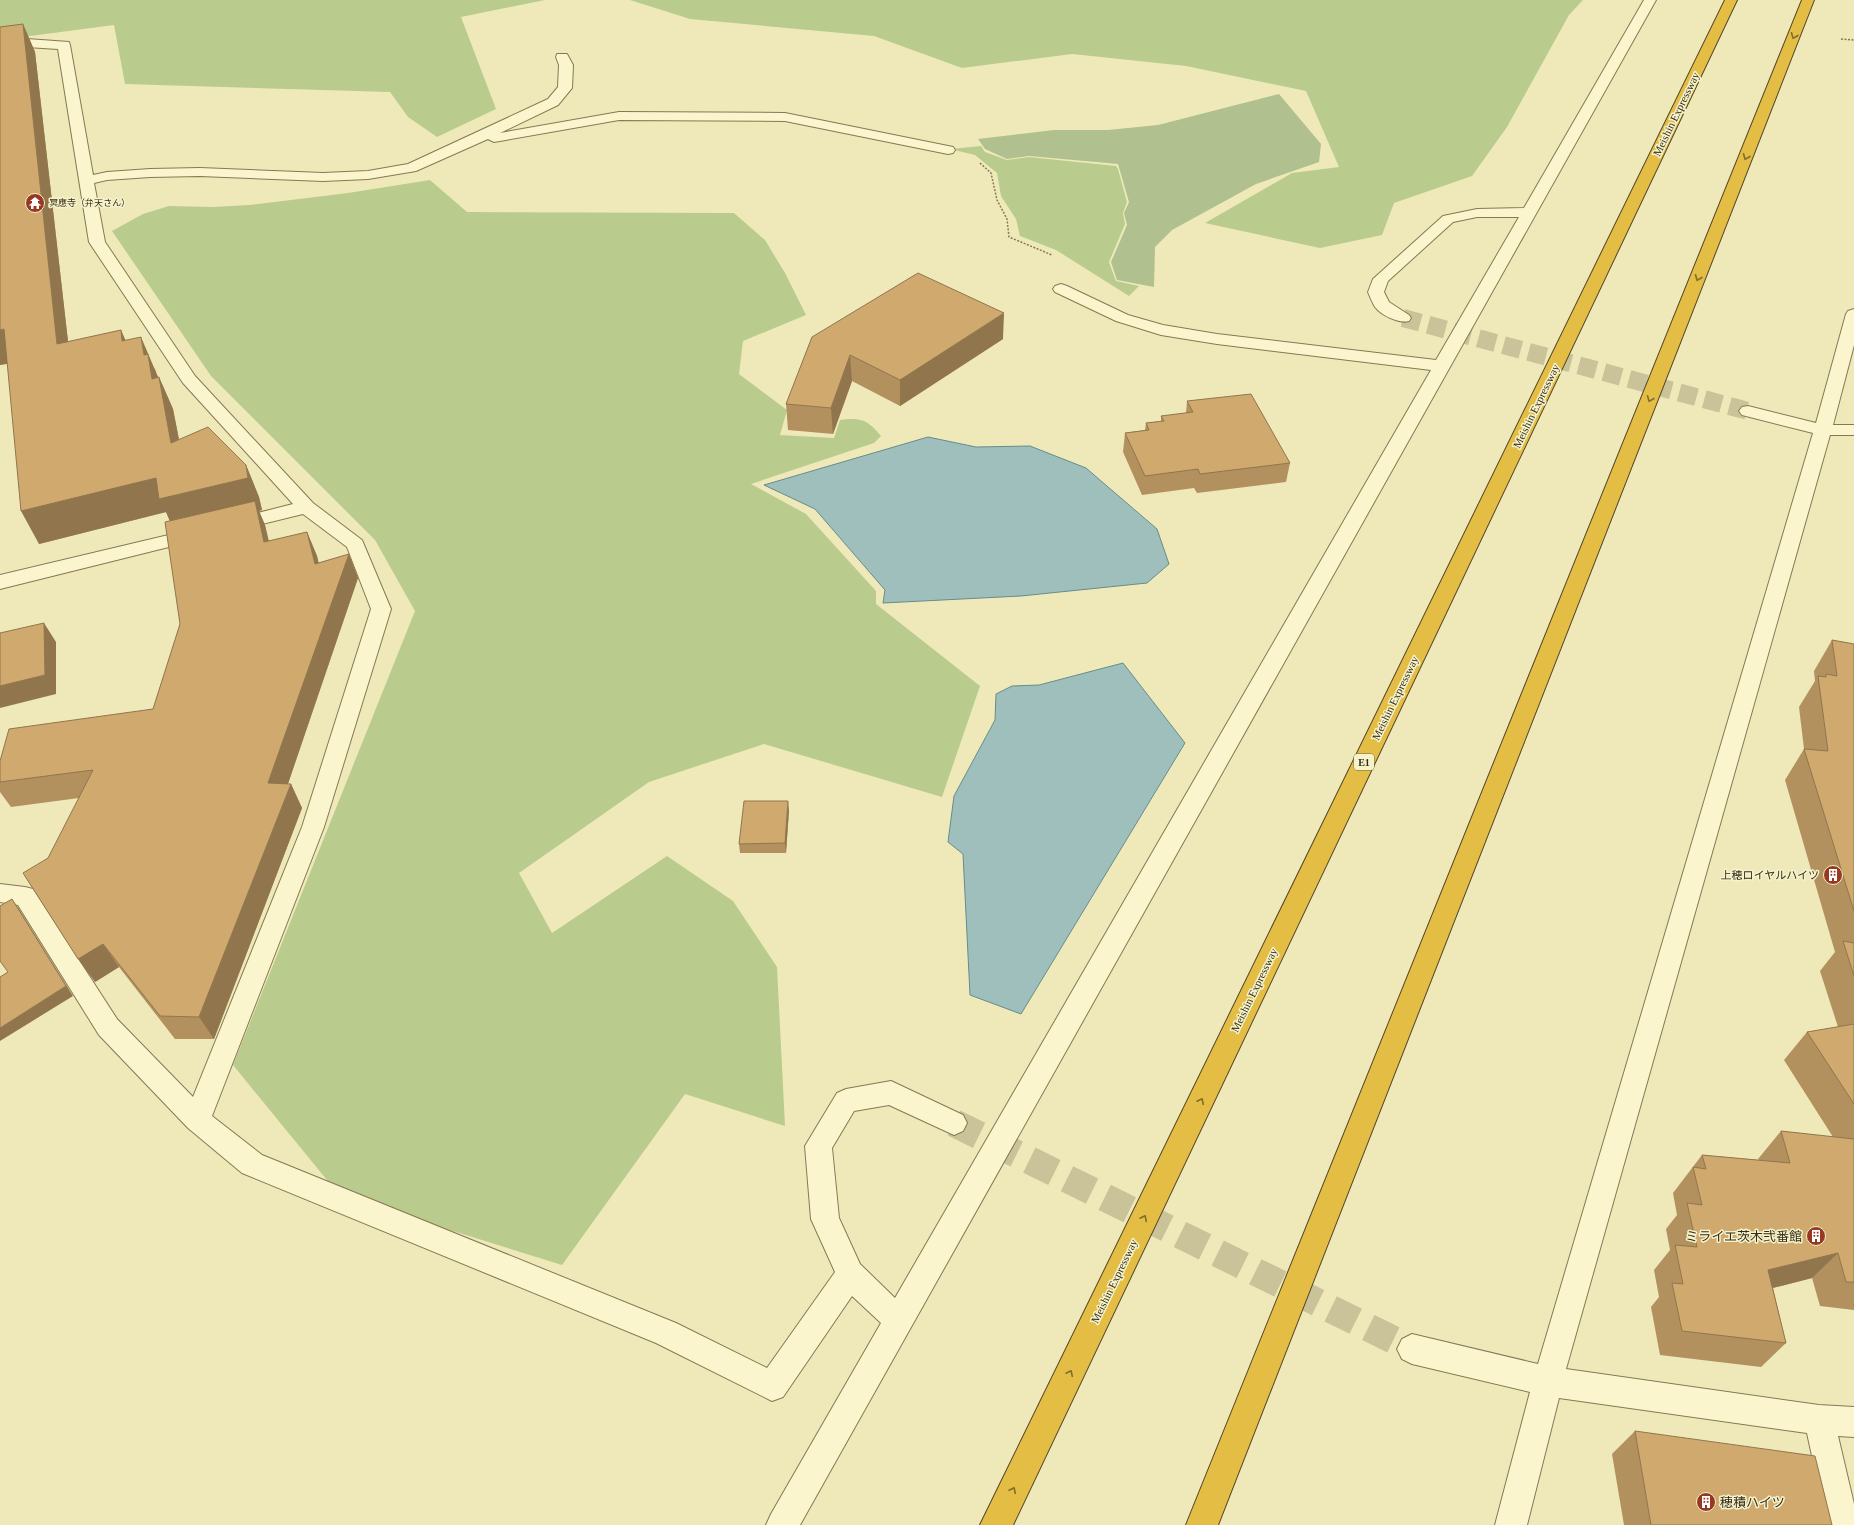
<svg xmlns="http://www.w3.org/2000/svg" width="1854" height="1525" font-family="'Times New Roman','Noto Sans JP',serif">
  <style>
    .green { fill: #b9cc8e }
    .cemetery { fill: #b0c08e }
    .water { fill: #9fbfbc; stroke: #678c8a }
    .lines { fill: none; stroke-linecap: round; stroke-linejoin: round }
    .minor-tunnel-far1 { stroke: #cac39a; stroke-width: 18; stroke-dasharray: 18 8; stroke-linecap: butt }
    .minor-tunnel { stroke: #cac39a; stroke-width: 28; stroke-dasharray: 28 14; stroke-linecap: butt }
    .minor-casing { stroke: #867854; stroke-width: 2 }
    .highway-casing { stroke: #534529; stroke-width: 2 }
    .path { stroke: #867854; stroke-width: 1.5; stroke-dasharray: 2 1.5; stroke-linecap: butt }
    .minor { fill: #faf5cd; fill-rule: evenodd }
    .highway { fill: #e4bd45; fill-rule: evenodd }
    .wall { fill: #b2915f }
    .shaded-wall { fill: #91764d }
    .building { fill: #cfa96e; stroke: #91764d }
    .oneway { stroke: #836d2d }
    .labels { text-anchor: middle; dominant-baseline: central; stroke-width: 3; stroke-linejoin: round; paint-order: stroke }
    .far-poi-label { font-size: 9px; fill: #342c1a; stroke: #f6f2ca; text-anchor: start }
    .shield { fill: #f6f2ca; stroke: #6e674f; stroke-width: 1 }
    .shield-label { font-size: 10px; font-weight: bold; fill: #342c1a }
    .street-label { font-size: 11px; fill: #342c1a; stroke: #f6f2ca }
    .poi-label { font-size: 11px; fill: #342c1a; stroke: #f6f2ca; text-anchor: end }
    .near-poi-label { font-size: 13px; fill: #342c1a; stroke: #f6f2ca; text-anchor: end }
  </style>
  <rect width="100%" height="100%" fill="#efe9ba"/>
  <g class="green">
    <polygon points="0,0 545,0 461,17 496,109 437,137 408,117 390,92 125,84 114,25 0,40"/>
    <polygon points="630,0 1583,0 1569,15 1507,127 1472,176 1394,203 1382,235 1320,248 1205,223 1292,173 1339,167 1306,91 1186,66 1072,54 962,68 874,36 690,19"/>
    <polygon points="981,146 985,152 1007,160 1029,157 1116,166 1118,169 1127,202 1123,213 1125,224 1109,262 1116,281 1139,286 1129,296 1056,250 1020,236 1016,219 1001,196 997,173 975,155 950,149"/>
    <path d="M430,180L467,212L734,213L765,240L785,273L806,315L743,341L739,374L787,410L780,435L834,438L840,420C861,417 868,420 881,436L874,443L751,484L806,514L876,591V604L980,686L942,797L764,744L649,782L519,873L552,933L667,856L733,901L777,967L785,1126L685,1094L562,1265L340,1196L233,1065L415,611L375,540L211,376L112,231L143,214L169,206L213,207L249,205L348,193Z"/>
  </g>
  <polygon class="cemetery" points="1279,94 1321,144 1319,162 1256,184 1172,230 1155,247 1154,287 1117,280 1111,262 1127,225 1124,213 1129,202 1118,164 1029,156 1007,159 985,149 978,139 1054,130 1108,130 1158,125"/>
  <g class="water">
    <polygon points="928,437 976,447 1030,446 1086,468 1157,529 1169,564 1147,583 1021,596 883,603 885,590 815,509 764,485"/>
    <polygon points="1123,663 1185,743 1021,1014 970,995 963,854 948,842 954,796 995,720 996,694 1012,686 1039,685"/>
  </g>
  <g class="lines">
    <polyline class="minor-tunnel-far1" points="1403,318 1748,411"/>
    <polyline class="minor-tunnel" points="954,1123 1412,1349"/>
    <defs>
      <g id="minor">
        <path d="M1644,0H1656L800,1525H766L771,1514L881,1323L852,1296L783,1397L772,1401L656,1343L242,1173L188,1128L99,1035L18,905L0,902V884L25,887L33,889L117,1019L193,1097L302,827L371,609L347,547L303,514L233,531L226,529L224,525L226,521L293,504L183,383L89,242L58,49L27,47L0,51V43L27,39L69,42L70,45L93,175L107,172L150,169L200,168L323,173L368,171L408,164L548,99L558,87L559,65L556,57L557,54H567L573,65L572,88L558,105L500,133L619,112L785,113L953,147L955,150L953,153L948,154L785,121L619,120L494,142L488,139L416,171L368,179L323,181L200,176L150,177L107,180L94,183L105,242L195,376L313,503L362,540L391,609L324,827L212,1116L262,1155L676,1323L767,1368L835,1272L811,1219L805,1146L837,1093L846,1089L891,1081L963,1115L967,1123L963,1131L954,1135L889,1105L854,1111L832,1148L839,1218L860,1264L895,1298L1431,370L1217,344L1161,335L1116,321L1055,292L1053,289L1055,286L1061,284L1067,286L1128,315L1163,325L1217,334L1436,360L1519,217H1477L1453,222L1388,281L1384,292L1389,302L1409,315L1411,318L1409,321C1399,324 1381,315 1375,307C1372,302 1370,297 1368,292L1373,279L1443,216L1477,209L1524,208Z"/>
        <polygon points="1854,309 1854,345 1833,425 1854,425 1854,435 1830,435 1566,1369 1819,1405 1854,1407 1854,1437 1838,1436 1854,1504 1854,1525 1827,1525 1807,1433 1559,1398 1527,1525 1495,1525 1530,1392 1412,1364 1402,1359 1397,1349 1402,1339 1412,1334 1538,1364 1813,433 1742,415 1739,411 1742,407 1748,406 1816,423 1846,314 1848,311"/>
        <polygon points="198,528 205,530 208,534 205,538 0,589 0,575"/>
      </g>
      <g id="highway">
        <polygon points="1725,0 1737,0 1013,1525 980,1525"/>
        <polygon points="1802,0 1814,0 1218,1525 1186,1525"/>
      </g>
    </defs>
    <use href="#minor" class="minor-casing"/>
    <use href="#highway" class="highway-casing"/>
    <g class="path">
      <polyline points="1841,39 1854,40"/>
      <polyline points="980,163 991,173 997,200 1007,219 1009,237 1052,255"/>
    </g>
    <use href="#minor" class="minor"/>
    <use href="#highway" class="highway"/>
  </g>
  <g class="wall">
    <polygon points="23,24 35,52 68,342 121,330 125,340 155,369 158,378 159,377 173,409 179,440 246,465 259,497 262,510 259,511 265,525 269,541 307,532 317,556 318,563 349,554 358,578 288,784 291,784 302,808 214,1039 175,1039 119,967 95,982 48,858 79,798 11,807 0,792 0,761 153,709 180,624 170,521 166,512 39,544 7,364 0,365 0,27"/>
    <polygon points="812,337 1003,339 900,406 852,381 833,434 788,430 786,404"/>
    <polygon points="1187,401 1290,463 1286,482 1197,493 1194,488 1142,495 1123,452 1125,433 1145,430 1146,423 1161,421 1161,416 1186,413"/>
    <polygon points="1832,640 1854,644 1854,1310 1820,1306 1812,1278 1773,1288 1786,1343 1761,1367 1660,1355 1651,1307 1659,1297 1654,1270 1670,1250 1666,1229 1677,1215 1673,1193 1702,1155 1759,1160 1758,1159 1781,1131 1833,1137 1784,1060 1807,1032 1838,1027 1820,971 1835,952 1785,780 1804,749 1799,707 1815,681 1814,671"/>
    <polygon points="789,810 786,853 740,853 739,844"/>
    <polygon points="1635,1431 1832,1525 1624,1525 1612,1454"/>
  </g>
  <g class="shaded-wall">
    <polygon points="23,24 35,52 72,376 57,344"/>
    <polygon points="1004,313 1003,339 900,406 900,380"/>
    <polygon points="4,329 20,361 0,365 0,330"/>
    <polygon points="121,330 135,362 122,341"/>
    <polygon points="141,337 161,384 159,377 173,409 186,475 171,443 144,355"/>
    <polygon points="850,355 852,381 833,434 831,408"/>
    <polygon points="246,465 259,497 262,510 259,511 265,525 274,567 174,531 166,512 39,544 21,511 156,478"/>
    <polygon points="307,532 317,556 325,588 315,564"/>
    <polygon points="349,554 358,578 280,807 268,783"/>
    <polygon points="44,623 56,642 56,694 0,708 0,686"/>
    <polygon points="291,784 302,808 214,1039 199,1017"/>
    <polygon points="788,801 789,810 786,853 785,843"/>
    <polygon points="12,899 19,909 73,996 0,1041 0,1028 66,986"/>
    <polygon points="103,944 119,967 95,982 78,959"/>
    <polygon points="1838,1253 1812,1278 1745,1295 1768,1270"/>
  </g>
  <g class="building">
    <polygon points="23,24 57,344 121,330 122,341 141,337 144,355 148,354 152,379 159,377 171,443 208,427 246,465 248,478 159,499 156,478 21,511 4,329 0,330 0,27"/>
    <polygon points="918,273 1004,313 900,380 850,355 831,408 786,404 812,337"/>
    <polygon points="1251,394 1290,463 1200,474 1198,469 1145,476 1125,433 1149,430 1146,423 1164,421 1161,416 1193,412 1187,401"/>
    <polygon points="255,501 264,542 307,532 315,564 349,554 268,783 291,784 199,1017 160,1016 103,944 78,959 23,873 48,858 93,770 0,782 0,761 9,729 153,709 180,624 165,522"/>
    <polygon points="44,623 45,675 0,686 0,633"/>
    <polygon points="1832,640 1854,644 1854,911 1804,749 1828,751 1818,676 1826,677 1826,674 1837,676"/>
    <polygon points="744,801 788,801 785,843 739,844"/>
    <polygon points="12,899 66,986 0,1028 0,977 8,972 0,961 0,906"/>
    <polygon points="1843,941 1854,943 1854,976"/>
    <polygon points="1854,1024 1854,1104 1807,1032"/>
    <polygon points="1781,1131 1854,1139 1854,1282 1846,1282 1838,1253 1768,1270 1786,1343 1682,1331 1672,1283 1683,1284 1675,1245 1697,1247 1687,1203 1702,1205 1693,1167 1706,1169 1702,1155 1790,1163"/>
    <polygon points="1635,1431 1815,1456 1832,1525 1651,1525"/>
  </g>
  <defs><path id="oneway-chevron" d="M-2-3.5L2.5 0L-2 3.5" fill="none" stroke-width="1.6" stroke-linecap="round" stroke-linejoin="round"/></defs>
  <g class="oneway">
    <use href="#oneway-chevron" transform="translate(1794 36) rotate(112)"/>
    <use href="#oneway-chevron" transform="translate(1746 157) rotate(112)"/>
    <use href="#oneway-chevron" transform="translate(1698 278) rotate(112)"/>
    <use href="#oneway-chevron" transform="translate(1650 399) rotate(112)"/>
    <use href="#oneway-chevron" transform="translate(1201 1101) rotate(-64)"/>
    <use href="#oneway-chevron" transform="translate(1144 1218) rotate(-64)"/>
    <use href="#oneway-chevron" transform="translate(1070 1373) rotate(-64)"/>
    <use href="#oneway-chevron" transform="translate(1013 1490) rotate(-64)"/>
  </g>
  <defs>
    <symbol id="temple-disc" viewBox="-11 -11 22 22"><circle r="9.5" fill="#963822" stroke="#f6f2ca"/><path d="M0-6L5-2H3V0L6.5 2.5H4V6H1.5V3h-3V6H-4V2.5H-6.5L-3 0V-2H-5Z" fill="#fff"/></symbol>
    <symbol id="building-disc" viewBox="-11 -11 22 22"><circle r="9.5" fill="#963822" stroke="#f6f2ca"/><path d="M-4-6H4V6H1V3H-1V6H-4ZM-2.5-4.3h1.7v1.8h-1.7ZM.8-4.3h1.7v1.8H.8ZM-2.5-1h1.7V.8h-1.7ZM.8-1h1.7V.8H.8Z" fill="#fff"/></symbol>
  </defs>
  <g fill-rule="evenodd">
    <use href="#temple-disc" x="24" y="192" width="22" height="22"/>
    <use href="#building-disc" x="1822" y="864" width="22" height="22"/>
    <use href="#building-disc" x="1805" y="1225" width="22" height="22"/>
    <use href="#building-disc" x="1695" y="1491" width="22" height="22"/>
  </g>
  <g class="labels">
    <g class="far-poi-label">
      <text x="49" y="203">冥應寺（弁天さん）</text>
    </g>
    <rect class="shield" x="1354" y="754" width="20" height="16" rx="3"/>
    <g class="shield-label">
      <text x="1364" y="762">E1</text>
    </g>
    <g class="street-label">
      <text transform="translate(1676 114) rotate(-64)">Meishin Expressway</text>
      <text transform="translate(1536 406) rotate(-64)">Meishin Expressway</text>
      <text transform="translate(1395 698) rotate(-64)">Meishin Expressway</text>
      <text transform="translate(1254 990) rotate(-64)">Meishin Expressway</text>
      <text transform="translate(1114 1281) rotate(-64)">Meishin Expressway</text>
    </g>
    <g class="poi-label">
      <text x="1819" y="875">上穂ロイヤルハイツ</text>
    </g>
    <g class="near-poi-label">
      <text x="1802" y="1236">ミライエ茨木弐番館</text>
      <text x="1720" y="1502" text-anchor="start">穂積ハイツ</text>
    </g>
  </g>
</svg>
